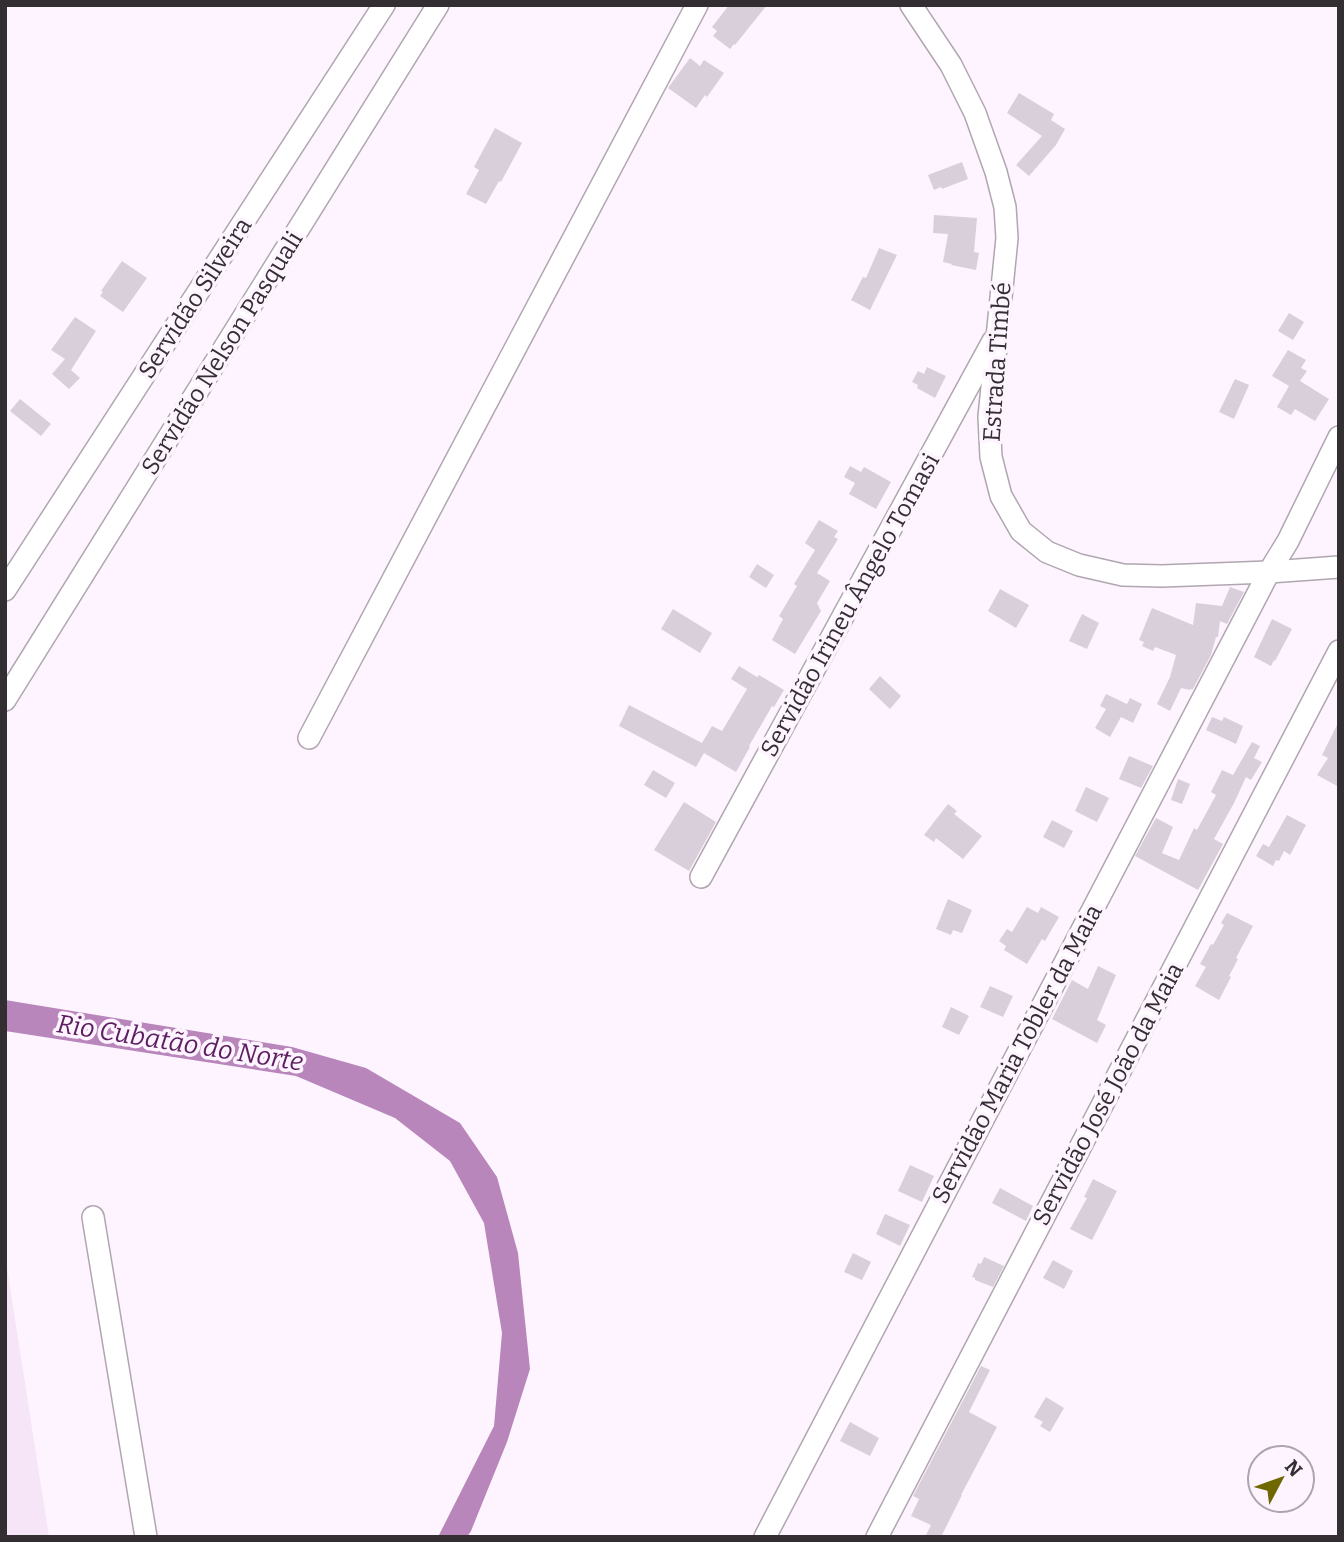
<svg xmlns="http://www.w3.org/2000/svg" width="1344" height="1542" font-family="Bitter,serif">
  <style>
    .built { fill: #f5e5f6 }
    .water { fill: #b886bb }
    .building { fill: #d9cfda }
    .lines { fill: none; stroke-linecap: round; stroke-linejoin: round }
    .minor-casing { stroke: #b0a6b0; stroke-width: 24 }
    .minor { stroke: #fff; stroke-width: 21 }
    .labels { text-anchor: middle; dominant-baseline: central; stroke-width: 7; stroke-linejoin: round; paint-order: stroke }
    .street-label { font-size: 24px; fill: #322e32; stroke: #fef4ff }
    .water-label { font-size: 26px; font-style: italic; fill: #5b1f61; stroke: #fef4ff }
  </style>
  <rect width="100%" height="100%" fill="#fef4ff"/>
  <polygon class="built" points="5,1255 49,1537 5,1537"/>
  <polygon class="water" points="5,1000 292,1047 366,1068 460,1123 497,1177 518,1253 530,1369 507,1442 471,1531 467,1537 438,1537 494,1426 502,1333 484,1223 450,1161 395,1118 296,1076 5,1031"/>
  <g class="building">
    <polygon points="729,5 767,5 735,45 734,44 730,49 713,36 717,31 712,27"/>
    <polygon points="690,58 700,66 704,60 724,73 707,97 705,95 696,108 668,88"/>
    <polygon points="1019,93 1054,114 1051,120 1065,129 1056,145 1029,176 1016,165 1042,136 1007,113"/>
    <polygon points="495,128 522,143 501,182 499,181 486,204 466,194 479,170 474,167"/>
    <polygon points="962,162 968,179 942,189 941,187 934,190 928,175"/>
    <polygon points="934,215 977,218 974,252 979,253 976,270 951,265 952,264 943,262 948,234 933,233"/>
    <polygon points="879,248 897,255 870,310 851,300 863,277 866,278"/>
    <polygon points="122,261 147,278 123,312 100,296 103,292 101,291"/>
    <polygon points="1289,313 1304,322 1293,340 1278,331"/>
    <polygon points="75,317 96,331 71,370 80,378 69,389 52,374 65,359 51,350"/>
    <polygon points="1288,350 1306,360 1301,368 1307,371 1300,381 1329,399 1315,421 1295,409 1291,415 1277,407 1289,386 1272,376"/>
    <polygon points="927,367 946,376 935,398 917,388 918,385 912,382 918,371 924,374"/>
    <polygon points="1235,379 1249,385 1234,419 1219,412"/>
    <polygon points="20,399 51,424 41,436 10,411"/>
    <polygon points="850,466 861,472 864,467 891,482 876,509 849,494 855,483 844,477"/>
    <polygon points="819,520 838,531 834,537 838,539 817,573 830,581 817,603 821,611 795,654 772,640 783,619 779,616 797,586 794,584 815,550 805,543"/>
    <polygon points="757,564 774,575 766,588 749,577"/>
    <polygon points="1230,587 1244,592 1227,624 1220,621 1218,637 1216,637 1211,655 1193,689 1191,689 1190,690 1181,688 1170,711 1157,704 1170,677 1176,655 1155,647 1153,651 1142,646 1144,642 1139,640 1152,608 1193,625 1196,603 1222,606"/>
    <polygon points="1000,589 1029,605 1016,628 988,611"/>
    <polygon points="673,609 712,633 700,653 661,629"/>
    <polygon points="1082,614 1099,623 1087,649 1069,641"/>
    <polygon points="1272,619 1292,629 1275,661 1274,660 1271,666 1254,657"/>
    <polygon points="739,666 757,677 759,675 784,690 774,707 772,706 749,746 750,747 736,772 704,753 696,767 619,726 629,705 702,743 712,726 722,731 747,689 731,679"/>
    <polygon points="880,676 901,696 890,709 869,689"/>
    <polygon points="1106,694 1127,704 1130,698 1142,704 1133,723 1121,717 1110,737 1095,728 1106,709 1100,706"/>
    <polygon points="1212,717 1222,721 1224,717 1243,726 1236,744 1206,730"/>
    <polygon points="1339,721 1339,787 1317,775 1328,758 1322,755"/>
    <polygon points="1252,742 1260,746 1254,758 1262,762 1251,780 1246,777 1234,803 1214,839 1223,844 1198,890 1135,856 1156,818 1173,827 1162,853 1179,860 1194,828 1197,830 1216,795 1211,792 1222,770 1233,775"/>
    <polygon points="1129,756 1153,766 1141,788 1119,779"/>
    <polygon points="653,770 675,783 666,798 644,785"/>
    <polygon points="1178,779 1190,784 1182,804 1171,800"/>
    <polygon points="1086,787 1109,798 1097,822 1075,811"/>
    <polygon points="684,802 716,822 689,871 654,850"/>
    <polygon points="948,804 957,811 954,814 982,836 963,859 936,838 934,842 924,835"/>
    <polygon points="1287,815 1306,825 1290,855 1284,851 1279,861 1276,860 1273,866 1256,856 1263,844 1269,847"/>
    <polygon points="1052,820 1073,831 1064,848 1043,837"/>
    <polygon points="948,899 972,910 962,933 953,930 951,935 936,929"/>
    <polygon points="1027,907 1038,913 1041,907 1059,917 1045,941 1042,939 1027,964 1004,950 1006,946 999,941 1007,929 1012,932"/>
    <polygon points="1227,913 1253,926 1236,958 1238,959 1229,976 1231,977 1219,1000 1195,986 1206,967 1200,964 1211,944 1213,945 1224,925 1221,923"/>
    <polygon points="1098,966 1116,975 1097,1020 1106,1025 1097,1043 1052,1019 1072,980 1088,989"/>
    <polygon points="990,986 1013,996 1003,1017 980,1007"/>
    <polygon points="951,1007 969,1016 959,1035 942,1027"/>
    <polygon points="910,1165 934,1176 922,1202 898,1191"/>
    <polygon points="1093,1179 1117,1191 1092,1240 1070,1229 1087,1198 1084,1197"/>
    <polygon points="1000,1188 1033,1206 1026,1221 992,1203"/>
    <polygon points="885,1214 910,1225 900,1246 876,1234"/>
    <polygon points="853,1253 871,1262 862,1280 844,1272"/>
    <polygon points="984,1257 1004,1266 993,1287 975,1280 975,1278 972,1277 978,1263 981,1264"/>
    <polygon points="1053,1260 1073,1271 1064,1289 1043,1278"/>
    <polygon points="981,1366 990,1370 969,1412 997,1427 961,1495 962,1495 941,1537 925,1537 931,1525 911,1516 919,1499 913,1496"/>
    <polygon points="1046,1397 1064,1408 1050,1432 1040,1426 1043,1422 1034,1417"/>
    <polygon points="850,1422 879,1438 870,1456 840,1441"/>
  </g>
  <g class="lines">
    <defs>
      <g id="minor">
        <polyline points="911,5 951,65 975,113 996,172 1005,207 1007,238 989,417 991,457 1001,496 1021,531 1047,552 1079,565 1123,575 1162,576 1269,572 1339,567"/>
        <polyline points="5,590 384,5"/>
        <polyline points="5,700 438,5"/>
        <polyline points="309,738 697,5"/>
        <polyline points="701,877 993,341"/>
        <polyline points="93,1217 146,1537"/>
        <polyline points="765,1537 1269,572 1288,541 1339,437"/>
        <polyline points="877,1537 1339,651"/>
      </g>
    </defs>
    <use href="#minor" class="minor-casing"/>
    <use href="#minor" class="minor"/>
  </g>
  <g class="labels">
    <g class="street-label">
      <text transform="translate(195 298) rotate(-57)">Servidão Silveira</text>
      <text transform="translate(222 353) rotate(-58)">Servidão Nelson Pasquali</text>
      <text transform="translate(997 362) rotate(-86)">Estrada Timbé</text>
      <text transform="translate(850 605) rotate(-61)">Servidão Irineu Ângelo Tomasi</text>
      <text transform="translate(1017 1054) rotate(-62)">Servidão Maria Tobler da Maia</text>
      <text transform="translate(1108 1094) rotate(-62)">Servidão José João da Maia</text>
    </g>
    <g class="water-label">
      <text transform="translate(180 1043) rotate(9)">Rio Cubatão do Norte</text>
    </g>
  </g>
  <rect width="1344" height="1542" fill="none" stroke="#322e32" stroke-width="14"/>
  <g transform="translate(1281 1479) rotate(49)"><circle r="33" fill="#fef4ff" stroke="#aca5ad" stroke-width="2"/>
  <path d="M0-5L12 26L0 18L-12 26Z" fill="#6f6700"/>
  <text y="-10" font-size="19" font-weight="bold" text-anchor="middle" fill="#322e32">N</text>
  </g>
</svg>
